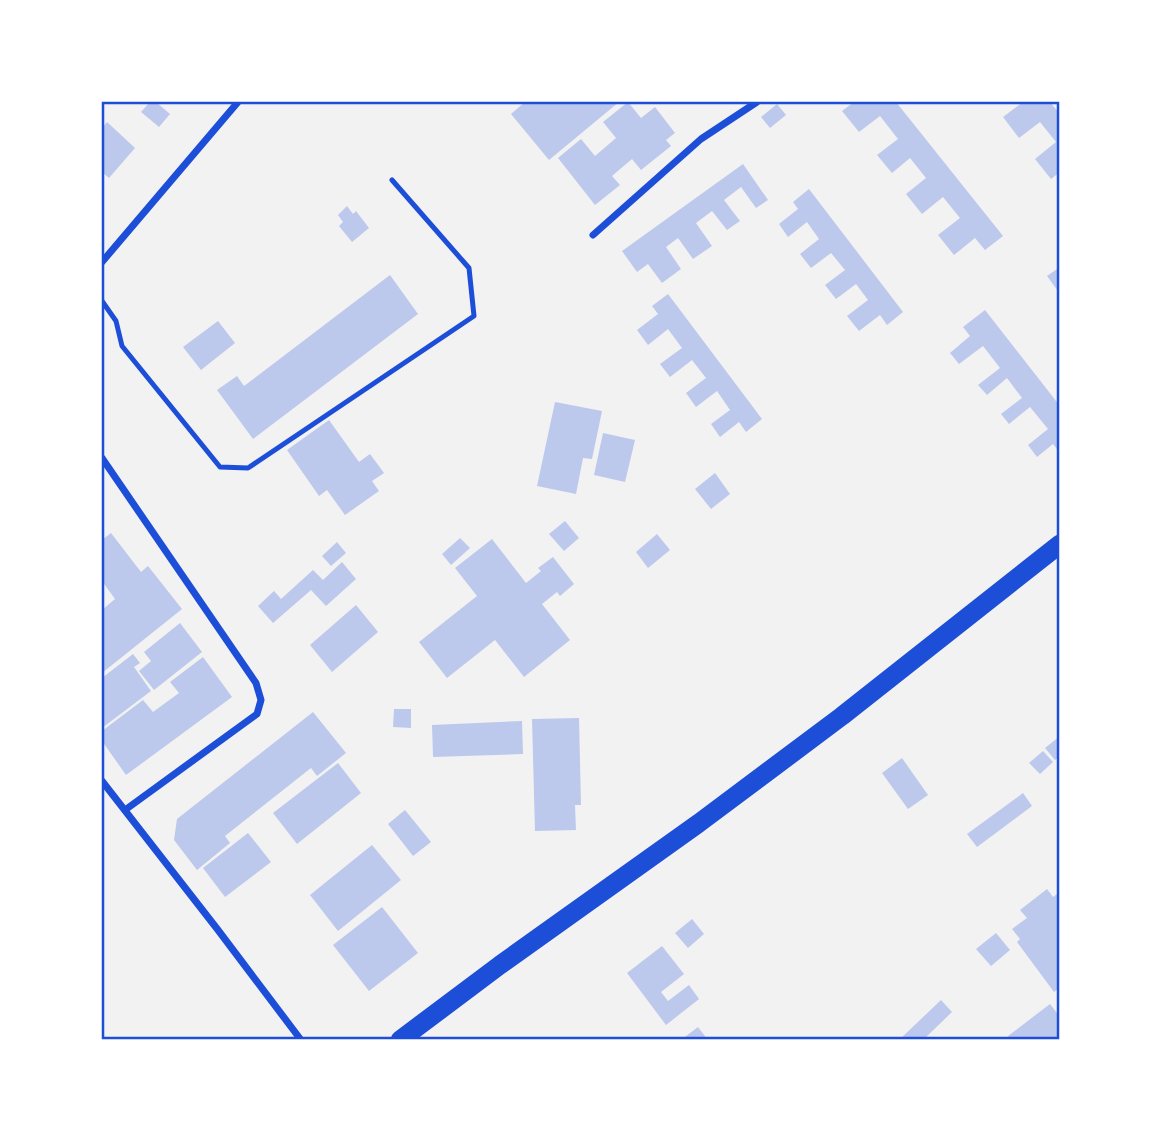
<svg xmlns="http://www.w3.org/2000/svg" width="1161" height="1141" font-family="Lato,sans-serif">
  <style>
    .building { fill: #bdc9ec }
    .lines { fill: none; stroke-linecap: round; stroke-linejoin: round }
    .service { stroke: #1d4ed8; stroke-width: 5 }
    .minor { stroke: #1d4ed8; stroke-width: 7 }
    .trunk { stroke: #1d4ed8; stroke-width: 19 }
    .neatline { fill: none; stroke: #1d4ed8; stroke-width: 2.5 }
  </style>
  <rect width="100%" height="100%" fill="#f2f2f2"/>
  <g class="building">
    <polygon points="150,102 156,102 170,114 159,127 141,112"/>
    <polygon points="525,102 619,102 549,160 511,114"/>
    <polygon points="628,102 641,118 655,107 675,133 666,140 671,146 641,170 632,159 612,176 620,185 595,205 558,158 581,139 595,156 616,138 603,122"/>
    <polygon points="854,102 896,102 1003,236 985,250 975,238 954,255 938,235 960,218 943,197 922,214 906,194 926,178 910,158 892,173 877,155 898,139 880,116 859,132 842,111"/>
    <polygon points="1023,102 1050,102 1060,114 1060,172 1051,179 1035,159 1056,142 1040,122 1019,138 1003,117"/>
    <polygon points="777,104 786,115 770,128 761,117"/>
    <polygon points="107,122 135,148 109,178 102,172 102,128"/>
    <polygon points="743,164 768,200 756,208 741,187 724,200 740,221 727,230 712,211 696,223 712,246 693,259 678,238 666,247 681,269 662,283 648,264 637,272 622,251"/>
    <polygon points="809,189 903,312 887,325 880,315 859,331 847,316 868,300 856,284 836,299 825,285 845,270 831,253 811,268 800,254 819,239 807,222 788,237 779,224 798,209 793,202"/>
    <polygon points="347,206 353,214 356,211 369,228 352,242 339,226 343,222 338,215"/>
    <polygon points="1060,267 1060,294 1047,276"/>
    <polygon points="390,275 418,314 253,439 217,390 237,376 244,386"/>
    <polygon points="668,294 762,419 746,432 739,422 720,437 711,424 730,410 717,391 696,407 686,393 706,378 692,360 670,377 660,364 682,348 668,329 648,345 637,330 658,314 652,306"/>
    <polygon points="985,310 1060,406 1060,453 1053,444 1037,457 1028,445 1048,429 1030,407 1009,424 1001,414 1022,398 1007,378 987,395 978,385 1000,368 983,346 959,364 950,353 970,336 963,327"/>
    <polygon points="218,321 235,343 201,370 183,347"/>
    <polygon points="555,402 602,411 592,459 583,458 576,494 537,486"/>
    <polygon points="329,420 359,462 370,454 384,473 372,481 379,491 345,515 327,490 319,496 287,450"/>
    <polygon points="603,433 635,440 625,482 594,475"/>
    <polygon points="715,473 730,494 711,509 695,489"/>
    <polygon points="565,521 579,538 564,551 549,534"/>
    <polygon points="111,533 141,572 148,566 182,609 102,673 102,637 104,635 102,632 102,610 115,599 102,581 102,540"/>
    <polygon points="657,534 670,550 648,568 636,552"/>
    <polygon points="460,538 470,548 451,565 442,554"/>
    <polygon points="492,539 526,583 541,571 538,568 553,557 574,584 560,596 557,592 542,604 570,640 524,677 495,640 447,678 419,642 477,596 455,568"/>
    <polygon points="337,542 346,553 331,566 322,556"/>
    <polygon points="342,562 356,579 326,606 311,590 273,623 258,606 274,591 281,599 313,570 323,580"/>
    <polygon points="356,605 378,632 332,672 310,645"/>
    <polygon points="180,623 202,652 154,690 139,671 151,661 144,652"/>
    <polygon points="133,654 140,663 134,667 151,691 102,728 102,678"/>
    <polygon points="203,657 232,697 126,775 102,741 102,731 143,700 153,712 179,693 170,682"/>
    <polygon points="394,709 411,709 411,728 393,727"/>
    <polygon points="313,712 346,753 317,776 311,768 225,836 230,843 197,870 174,840 177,819"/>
    <polygon points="579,718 581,805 575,805 576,830 535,831 532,719"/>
    <polygon points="522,721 523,754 433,757 432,725"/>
    <polygon points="1060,736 1060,757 1055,760 1045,748"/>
    <polygon points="1043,751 1053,762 1040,774 1029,763"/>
    <polygon points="902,758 928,795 908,809 882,773"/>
    <polygon points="338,763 361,793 297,844 273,813"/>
    <polygon points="1023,793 1032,806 977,847 967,834"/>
    <polygon points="405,810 431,842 413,856 388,824"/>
    <polygon points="248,833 271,862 225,897 203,868"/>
    <polygon points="372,845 401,880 338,931 310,895"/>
    <polygon points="1047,889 1053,897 1060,892 1060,987 1054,992 1017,942 1020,939 1012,929 1027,918 1020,910"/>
    <polygon points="382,907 418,953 369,991 333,945"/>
    <polygon points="692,919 704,934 688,948 675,933"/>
    <polygon points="996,933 1010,950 991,966 976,949"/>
    <polygon points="662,946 684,974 661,992 668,1001 689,985 699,999 666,1025 627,973"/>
    <polygon points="941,1000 952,1012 923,1040 899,1040"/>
    <polygon points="1050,1004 1060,1017 1060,1040 1010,1040 1008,1036"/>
    <polygon points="698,1027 708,1040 681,1040"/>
  </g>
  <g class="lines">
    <polyline class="service" points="102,301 116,321 122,346 220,467 248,468 474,316 469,268 392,180"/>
    <g class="minor">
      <polyline points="593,235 701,139 757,102"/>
      <polyline points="102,262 238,102"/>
      <polyline points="102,458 256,683 261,700 257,714 125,810"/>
      <polyline points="102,781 218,930 301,1040"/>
    </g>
    <polyline class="trunk" points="400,1040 500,965 699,823 842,716 1060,544"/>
  </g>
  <rect width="1161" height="1141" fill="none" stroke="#ffffff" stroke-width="206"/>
  <rect x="103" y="103" width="955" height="935" class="neatline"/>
</svg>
